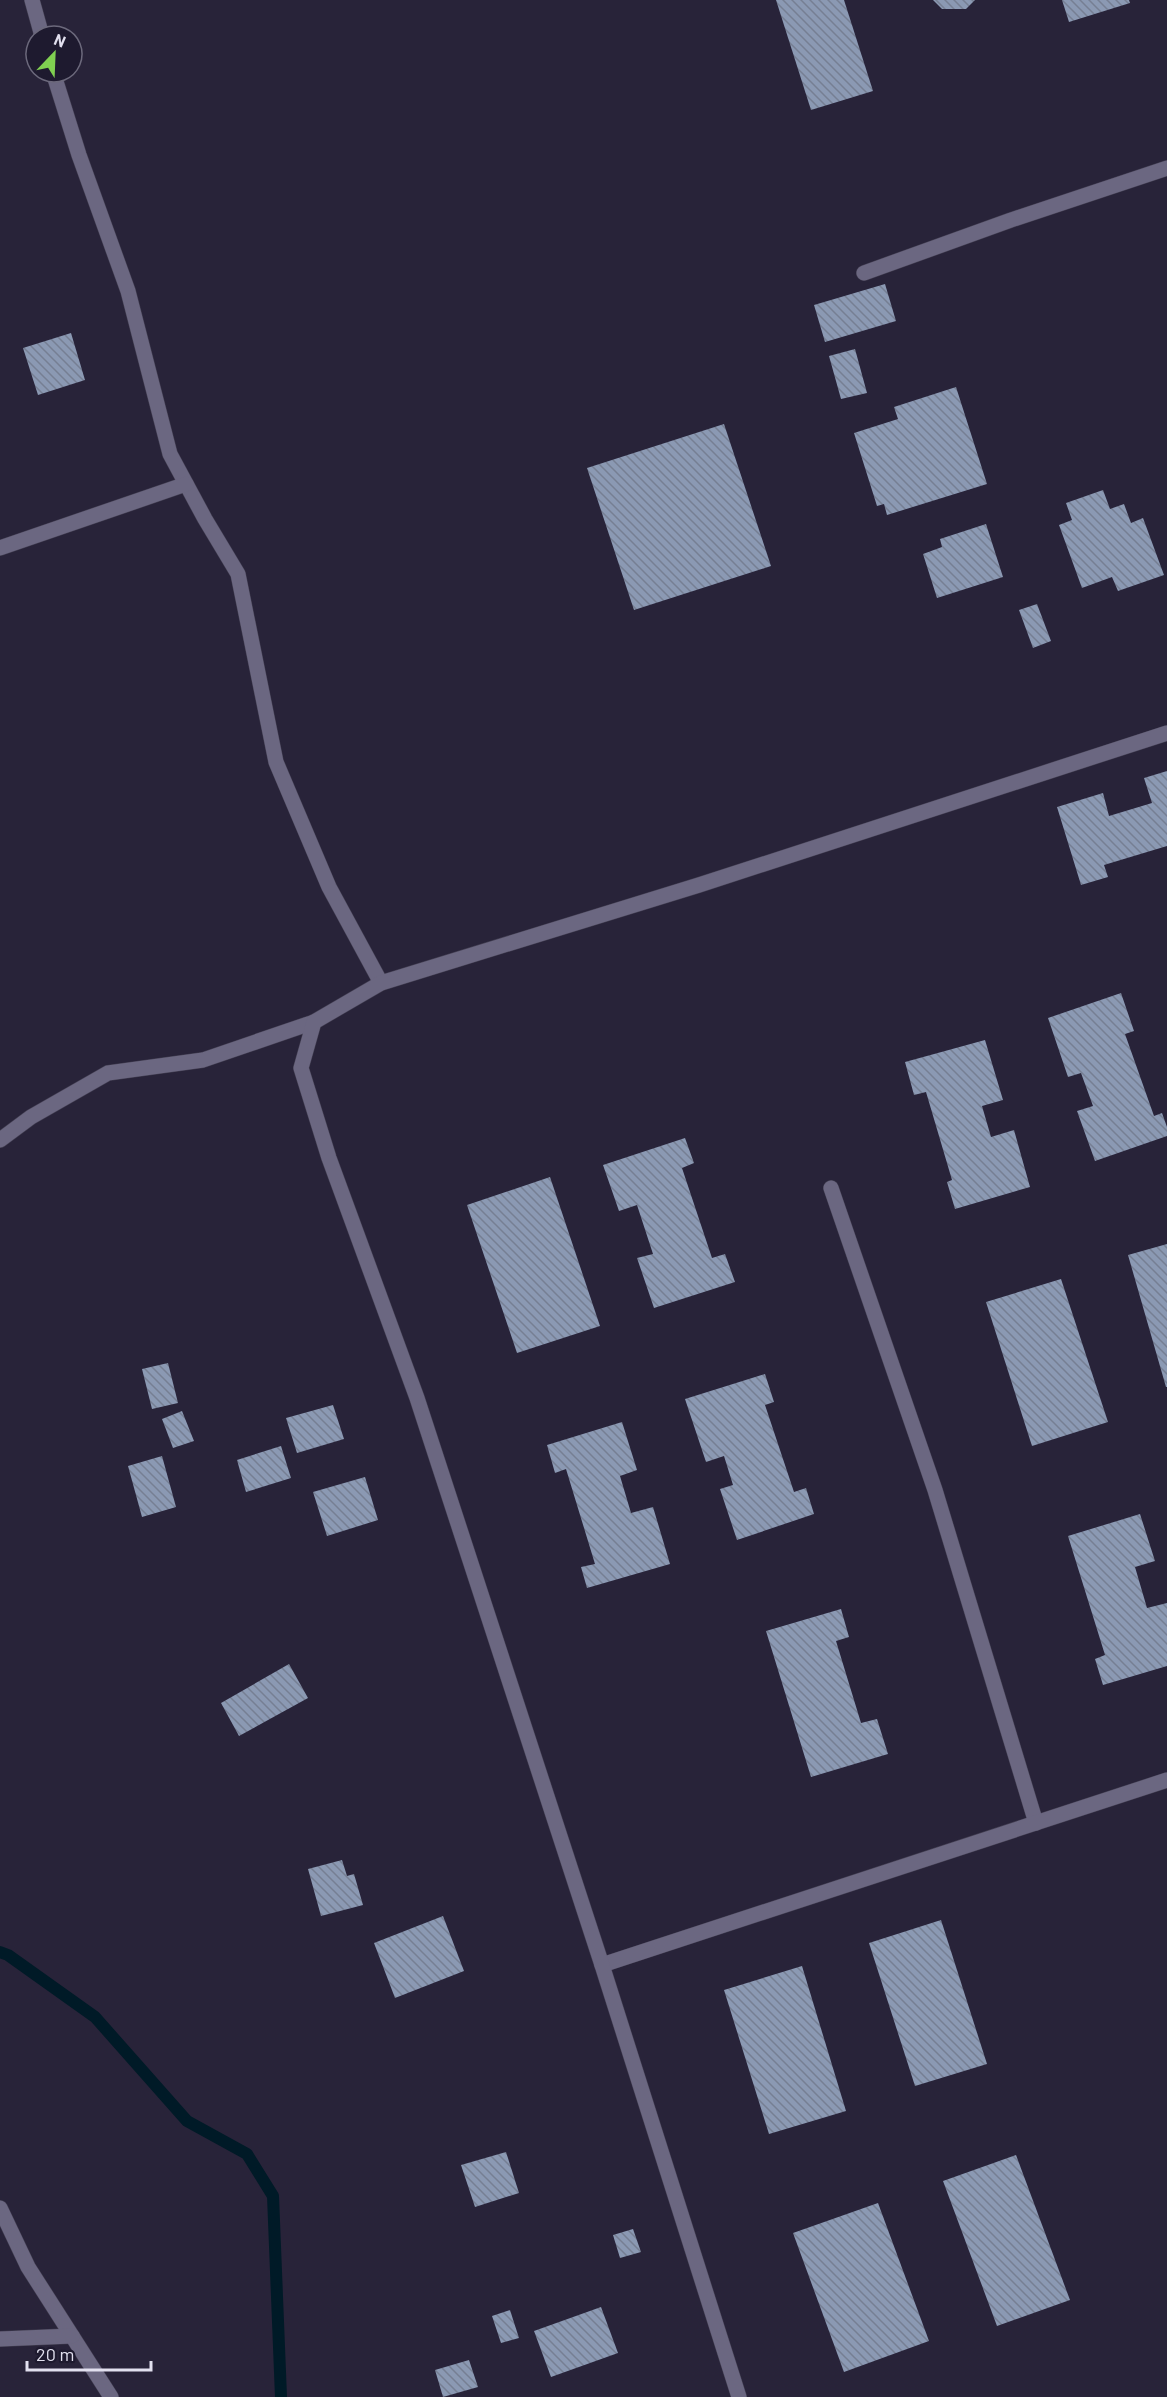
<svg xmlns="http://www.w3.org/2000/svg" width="1167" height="2397" font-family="Barlow,sans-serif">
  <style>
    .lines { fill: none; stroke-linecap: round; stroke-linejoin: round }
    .stream { stroke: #001a27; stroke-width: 12 }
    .building { fill: url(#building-back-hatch) }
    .minor-casing { stroke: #433f52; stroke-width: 16 }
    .minor { stroke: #6b6781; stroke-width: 15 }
  </style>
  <defs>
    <pattern id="building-back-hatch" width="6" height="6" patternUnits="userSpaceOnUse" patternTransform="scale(1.5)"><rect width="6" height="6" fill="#8b99b3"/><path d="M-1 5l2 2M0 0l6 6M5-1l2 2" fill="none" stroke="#767f93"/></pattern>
  </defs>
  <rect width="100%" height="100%" fill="#282339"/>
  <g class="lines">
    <polyline class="stream" points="0,1952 8,1955 95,2017 187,2121 247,2154 273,2196 281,2397"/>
  </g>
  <g class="building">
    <polygon points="776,0 844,0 873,91 811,110"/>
    <polygon points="933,0 975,0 966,9 942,9"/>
    <polygon points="1062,0 1129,0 1130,3 1069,22"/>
    <polygon points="885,284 896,321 825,342 814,305"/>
    <polygon points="71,333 85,380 38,395 23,348"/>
    <polygon points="855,349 867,393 841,399 829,356"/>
    <polygon points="956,387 987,484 887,515 884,504 877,506 854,433 898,419 894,407"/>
    <polygon points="724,424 771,566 634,610 587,468"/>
    <polygon points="1103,490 1110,509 1124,504 1131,523 1143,518 1164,575 1118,591 1112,577 1082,588 1059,525 1072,520 1066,503"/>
    <polygon points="986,524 1003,577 937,598 923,554 942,547 940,539"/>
    <polygon points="1037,604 1051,641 1033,648 1019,610"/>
    <polygon points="1167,771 1167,846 1104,865 1108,877 1081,885 1057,807 1103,793 1109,816 1152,803 1144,778"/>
    <polygon points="1121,993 1134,1031 1125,1034 1154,1116 1162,1113 1167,1127 1167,1136 1095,1161 1077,1111 1093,1106 1081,1073 1068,1077 1048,1018"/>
    <polygon points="985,1040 1003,1100 982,1106 991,1137 1014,1130 1030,1187 955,1209 947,1182 952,1180 926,1092 914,1095 905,1062"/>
    <polygon points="685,1138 694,1163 682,1168 712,1258 725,1254 735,1282 654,1308 637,1258 653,1254 637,1205 619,1211 603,1165"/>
    <polygon points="550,1177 600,1326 517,1353 467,1205"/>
    <polygon points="1167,1244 1167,1387 1166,1387 1128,1255"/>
    <polygon points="1061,1279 1108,1422 1032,1446 986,1302"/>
    <polygon points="168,1363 178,1403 152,1409 142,1369"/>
    <polygon points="765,1374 774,1402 765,1405 794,1492 806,1488 814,1514 737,1540 720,1489 733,1485 724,1456 706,1462 685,1399"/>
    <polygon points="333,1405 344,1439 297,1453 286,1418"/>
    <polygon points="182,1411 194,1441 173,1448 162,1419"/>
    <polygon points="622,1422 637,1470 620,1476 631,1513 653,1507 670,1564 587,1588 581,1567 595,1564 566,1469 555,1473 547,1445"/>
    <polygon points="281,1446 291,1478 246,1492 237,1460"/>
    <polygon points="162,1456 176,1507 142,1517 128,1466"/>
    <polygon points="365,1477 378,1520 327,1536 313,1492"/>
    <polygon points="1140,1514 1155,1561 1135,1567 1147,1608 1167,1603 1167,1666 1103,1685 1095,1659 1105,1655 1068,1536"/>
    <polygon points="841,1609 849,1637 836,1641 861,1723 877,1719 888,1754 811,1777 766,1631"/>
    <polygon points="289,1664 308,1698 239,1736 221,1703"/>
    <polygon points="342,1860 347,1876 354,1874 363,1905 321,1916 308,1869"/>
    <polygon points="443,1916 464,1971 395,1998 374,1943"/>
    <polygon points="941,1920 987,2064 915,2086 869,1943"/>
    <polygon points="802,1966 846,2111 769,2134 724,1990"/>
    <polygon points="506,2152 519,2193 475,2207 461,2165"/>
    <polygon points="1016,2155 1070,2300 997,2326 943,2181"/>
    <polygon points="878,2203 929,2341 844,2372 793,2233"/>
    <polygon points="633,2229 641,2252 620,2258 613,2235"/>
    <polygon points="601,2307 618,2353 551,2377 534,2331"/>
    <polygon points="510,2310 519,2338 501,2343 492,2316"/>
    <polygon points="469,2360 478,2387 443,2397 435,2370"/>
  </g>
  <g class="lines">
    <defs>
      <g id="minor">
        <polyline points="32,0 42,36"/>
        <polyline points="53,72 79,155 128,291 170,454 205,519 238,574 276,762 329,887 381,983"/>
        <polyline points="864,273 1011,220 1167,168"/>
        <polyline points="0,548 186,484"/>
        <polyline points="0,1140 31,1117 108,1073 203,1060 314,1022"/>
        <polyline points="831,1188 935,1490 1036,1823"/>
        <polyline points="602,1965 1167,1780"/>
        <polyline points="0,2208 28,2267 111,2397"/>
        <polyline points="0,2339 72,2336"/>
        <polyline points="739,2397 602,1965 417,1398 329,1158 301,1068 314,1022 381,983 699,885 1167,733"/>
      </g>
    </defs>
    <use href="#minor" class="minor-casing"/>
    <use href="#minor" class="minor"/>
  </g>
  <g transform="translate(54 54) rotate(23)"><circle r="28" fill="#1e1a2f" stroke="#6c697c" stroke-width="1.5"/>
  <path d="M0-4.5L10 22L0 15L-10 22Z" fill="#80d051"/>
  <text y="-9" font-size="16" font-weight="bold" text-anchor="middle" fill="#e2e0ef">N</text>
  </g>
  <path d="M27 2361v9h124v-9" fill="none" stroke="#e2e0ef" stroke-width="3"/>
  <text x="36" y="2361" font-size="18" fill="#e2e0ef" stroke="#1e1a2f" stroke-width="4.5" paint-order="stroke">20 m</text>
</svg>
